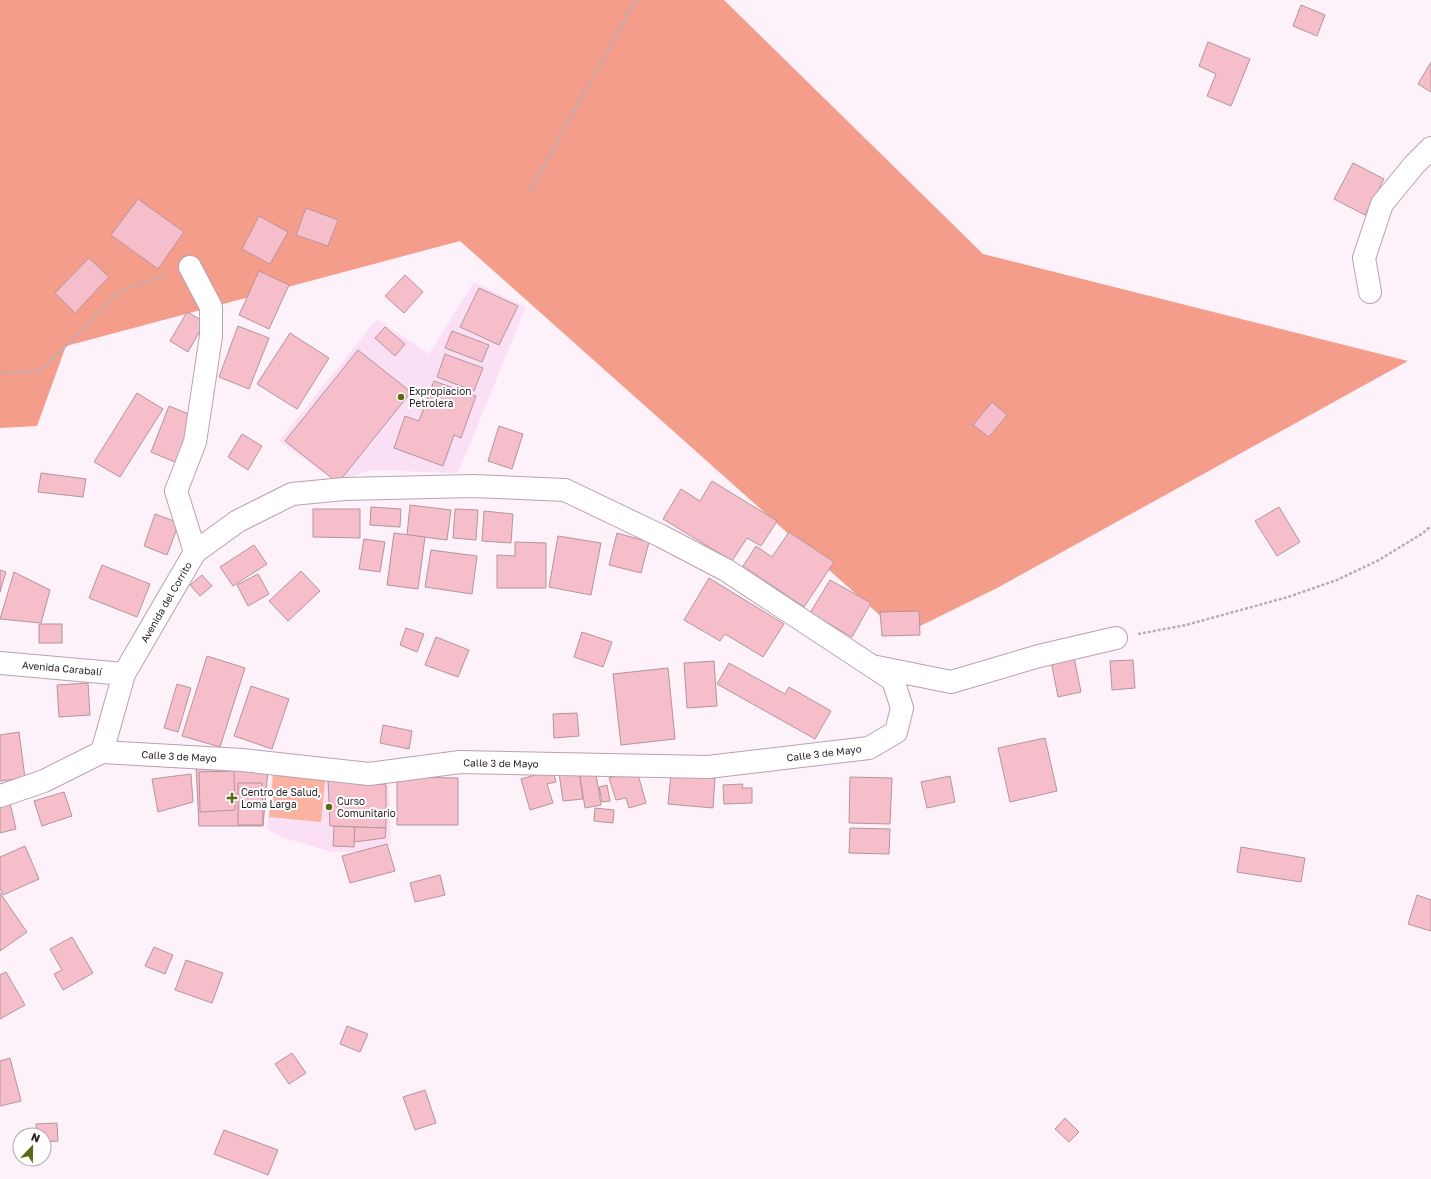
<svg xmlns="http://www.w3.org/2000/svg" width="1431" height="1179" font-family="'Golos Text',sans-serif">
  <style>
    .built { fill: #fbdff4 }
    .green { fill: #fcb2a1 }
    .forest { fill: #f39d8a }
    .building { fill: #f5beca; stroke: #b6949b }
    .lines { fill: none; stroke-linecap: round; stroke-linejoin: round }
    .street-casing { stroke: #baa0b3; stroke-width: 24 }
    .path { stroke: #b8adb5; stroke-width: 2.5; stroke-dasharray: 3 2; stroke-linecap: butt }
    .street { stroke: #fff; stroke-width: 22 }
    .poi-dot { fill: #5a6a15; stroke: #fff; stroke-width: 1.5 }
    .labels { text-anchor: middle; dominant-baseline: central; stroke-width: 4; stroke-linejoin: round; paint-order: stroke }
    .poi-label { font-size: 10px; fill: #2c222a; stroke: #fff; text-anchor: start }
    .street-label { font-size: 10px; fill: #2c222a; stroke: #fff }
  </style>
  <rect width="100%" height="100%" fill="#fdf2fa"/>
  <g class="built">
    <polygon points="474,282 526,307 458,473 369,470 338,483 279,441 377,319 429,354"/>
    <polygon points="272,772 389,785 391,845 357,852 332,852 278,836 267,829"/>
  </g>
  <polygon class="green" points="273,775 325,780 321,822 269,817"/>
  <polygon class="forest" points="0,0 724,0 983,254 1408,361 997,588 902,635 460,241 66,346 37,426 0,428"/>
  <g class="building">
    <polygon points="1301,5 1325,15 1317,36 1293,26"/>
    <polygon points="1208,42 1250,59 1231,106 1207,96 1216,74 1199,66"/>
    <polygon points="1431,62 1431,92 1418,84"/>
    <polygon points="1353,163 1384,179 1365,215 1334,199"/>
    <polygon points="138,199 184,232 158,269 111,235"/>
    <polygon points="306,208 338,220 328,246 296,235"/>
    <polygon points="259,216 288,232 270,264 242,249"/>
    <polygon points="89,258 109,277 75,313 55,293"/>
    <polygon points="259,271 289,285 269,329 239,315"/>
    <polygon points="405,275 423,292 404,313 385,296"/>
    <polygon points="479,288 518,306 499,345 460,327"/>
    <polygon points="187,312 205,322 188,352 170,341"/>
    <polygon points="238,326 269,338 249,389 219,377"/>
    <polygon points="385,327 405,344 395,356 375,338"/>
    <polygon points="452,331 489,345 482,362 445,348"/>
    <polygon points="290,333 329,358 297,409 257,384"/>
    <polygon points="358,350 411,392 338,483 285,441"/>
    <polygon points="445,354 483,368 474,391 437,377"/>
    <polygon points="434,381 476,396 461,438 454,435 443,466 394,448 405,416 419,421"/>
    <polygon points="137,393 163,409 120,477 94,462"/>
    <polygon points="992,402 1007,415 989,437 973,425"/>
    <polygon points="169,406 196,417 177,463 151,452"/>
    <polygon points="499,426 523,434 512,469 488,461"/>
    <polygon points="242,434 262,446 248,470 228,457"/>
    <polygon points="41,473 86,479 83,497 38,492"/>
    <polygon points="712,481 777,521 761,546 747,538 732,561 663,519 681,489 700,501"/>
    <polygon points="410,505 451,510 447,540 407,535"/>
    <polygon points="371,507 401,509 400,527 370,525"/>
    <polygon points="1279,507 1300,542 1277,556 1255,521"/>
    <polygon points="313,509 360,509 360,538 313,537"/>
    <polygon points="455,509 478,510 476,540 453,538"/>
    <polygon points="484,511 513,514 511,543 482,541"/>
    <polygon points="155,514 179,523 167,555 144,546"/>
    <polygon points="789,532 834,562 804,607 743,566 756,546 772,557"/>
    <polygon points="394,533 425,537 418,589 387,585"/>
    <polygon points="617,533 649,542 641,573 609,565"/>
    <polygon points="558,536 601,543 591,595 549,587"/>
    <polygon points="364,539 385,542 380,572 359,569"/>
    <polygon points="515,542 546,543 546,588 497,588 497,555 515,556"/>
    <polygon points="254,545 267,564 233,586 220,567"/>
    <polygon points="431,550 477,556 472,594 425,587"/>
    <polygon points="102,565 150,584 137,617 89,598"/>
    <polygon points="0,570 6,572 0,592"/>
    <polygon points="301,571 320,591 288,621 269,601"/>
    <polygon points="14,572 50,590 41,623 0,619"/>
    <polygon points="258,574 269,594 248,606 237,585"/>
    <polygon points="202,575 212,586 200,596 190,585"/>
    <polygon points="709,578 784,624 763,657 725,634 720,641 684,620"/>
    <polygon points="830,580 871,603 852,637 810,613"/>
    <polygon points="919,611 920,635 882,636 880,612"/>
    <rect x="39" y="624" width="23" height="19"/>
    <polygon points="406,628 424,634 417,652 400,645"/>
    <polygon points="582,632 612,642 603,667 574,657"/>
    <polygon points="436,637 469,650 458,677 425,665"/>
    <polygon points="207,656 245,668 220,747 182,736"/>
    <polygon points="1074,657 1081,692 1058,697 1051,661"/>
    <polygon points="1133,660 1135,688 1112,690 1110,661"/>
    <polygon points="714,661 717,706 687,708 684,663"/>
    <polygon points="729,663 785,694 789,687 831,711 815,739 717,684"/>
    <polygon points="668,668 675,739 621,745 613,674"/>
    <polygon points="88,683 90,715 59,717 57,685"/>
    <polygon points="177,684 191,688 178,732 164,728"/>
    <polygon points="251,686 289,699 272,749 234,736"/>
    <polygon points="577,713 579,736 554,738 553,714"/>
    <polygon points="383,725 412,731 409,749 380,743"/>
    <polygon points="19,732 25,778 0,781 0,735"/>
    <polygon points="1045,738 1057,791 1010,802 998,748"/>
    <polygon points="196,765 268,770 263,826 199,826"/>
    <polygon points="595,768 601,805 585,808 579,771"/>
    <polygon points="553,770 556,782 547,784 553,803 530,810 521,779"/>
    <polygon points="234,771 235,810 200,812 199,772"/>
    <polygon points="579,771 583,799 563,801 559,773"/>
    <polygon points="637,771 646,803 629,808 626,798 616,800 609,778"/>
    <polygon points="191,774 193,802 158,812 152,779"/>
    <polygon points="671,774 715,778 713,808 668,804"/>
    <polygon points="950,776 955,802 927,808 921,782"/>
    <polygon points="397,777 458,778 458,825 397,825"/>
    <polygon points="850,777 892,778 890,824 849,823"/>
    <polygon points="328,780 386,785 386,828 330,826"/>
    <polygon points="238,783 262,783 263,825 238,825"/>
    <polygon points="743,784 742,788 752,788 752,803 724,804 723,785"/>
    <polygon points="607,785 610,801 602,802 599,787"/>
    <polygon points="64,792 72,816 42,826 34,801"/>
    <polygon points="10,803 16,829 0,833 0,806"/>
    <polygon points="595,808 614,810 613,823 594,821"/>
    <polygon points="334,826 355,827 354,847 333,846"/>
    <polygon points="355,827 386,828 385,838 354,842"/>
    <polygon points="850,828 890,829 889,854 849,853"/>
    <polygon points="387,844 395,871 350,883 342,856"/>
    <polygon points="25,846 39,879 3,895 0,888 0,857"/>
    <polygon points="1241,847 1305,858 1301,882 1237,872"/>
    <polygon points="440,875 445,895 415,902 410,883"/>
    <polygon points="0,893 27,932 0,951"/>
    <polygon points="1417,895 1431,900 1431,931 1408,924"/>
    <polygon points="72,937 93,973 63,990 54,974 62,970 50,949"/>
    <polygon points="154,947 173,955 165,974 145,966"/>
    <polygon points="186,960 223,973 212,1003 175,990"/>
    <polygon points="6,972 25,1005 0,1019 0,975"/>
    <polygon points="347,1026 368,1034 360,1052 340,1044"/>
    <polygon points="292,1053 306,1073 289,1084 275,1064"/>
    <polygon points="10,1058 21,1101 0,1106 0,1061"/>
    <polygon points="425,1090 436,1123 415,1130 403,1097"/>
    <polygon points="1065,1118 1079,1132 1069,1142 1055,1129"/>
    <polygon points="57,1123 58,1141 44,1142 44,1135 37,1135 36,1124"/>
    <polygon points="224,1130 278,1150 268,1175 214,1154"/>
  </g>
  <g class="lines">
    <defs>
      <g id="street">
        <polyline points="1370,292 1364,258 1382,204 1414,165 1431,148"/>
        <polyline points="0,663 124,674"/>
        <polyline points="877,667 951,682 1039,656 1116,638"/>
        <polyline points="102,752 242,760 369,774 460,762 708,767 869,748 896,732 902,708 893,680 726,570 661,536 565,490 473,486 344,489 292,494 238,521 195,552"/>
        <polyline points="102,752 124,674 195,552 176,491 195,442 211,336 211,307 190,267"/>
        <polyline points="0,796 44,781 102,752"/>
      </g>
    </defs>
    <use href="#street" class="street-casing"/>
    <g class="path">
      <polyline points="530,191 636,0"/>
      <polyline points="0,373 41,371 120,291 168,274"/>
      <polyline points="1138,634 1186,625 1288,597 1337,580 1379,560 1423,533 1431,526"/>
    </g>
    <use href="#street" class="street"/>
  </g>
  <g class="poi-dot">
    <circle cx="401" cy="397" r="4"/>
    <path d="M230 792h4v4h4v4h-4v4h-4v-4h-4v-4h4z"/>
    <circle cx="329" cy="807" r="4"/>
  </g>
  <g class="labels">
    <g class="poi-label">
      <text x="409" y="391">Expropiacion<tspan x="409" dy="12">Petrolera</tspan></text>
      <text x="241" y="792">Centro de Salud,<tspan x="241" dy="12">Loma Larga</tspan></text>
      <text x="337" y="801">Curso<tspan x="337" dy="12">Comunitario</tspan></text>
    </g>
    <g class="street-label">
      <text transform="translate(166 602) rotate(-60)">Avenida del Corrito</text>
      <text transform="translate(62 668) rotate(5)">Avenida Carabalí</text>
      <text transform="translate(824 753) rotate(-7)">Calle 3 de Mayo</text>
      <text transform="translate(179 756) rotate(3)">Calle 3 de Mayo</text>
      <text transform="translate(501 763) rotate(1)">Calle 3 de Mayo</text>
    </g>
  </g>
  <g transform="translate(32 1147) rotate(22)"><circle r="19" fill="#ffffff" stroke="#aba7aa"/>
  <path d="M0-3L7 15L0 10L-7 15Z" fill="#5a6a15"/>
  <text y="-6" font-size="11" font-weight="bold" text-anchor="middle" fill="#2c222a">N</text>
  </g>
</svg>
